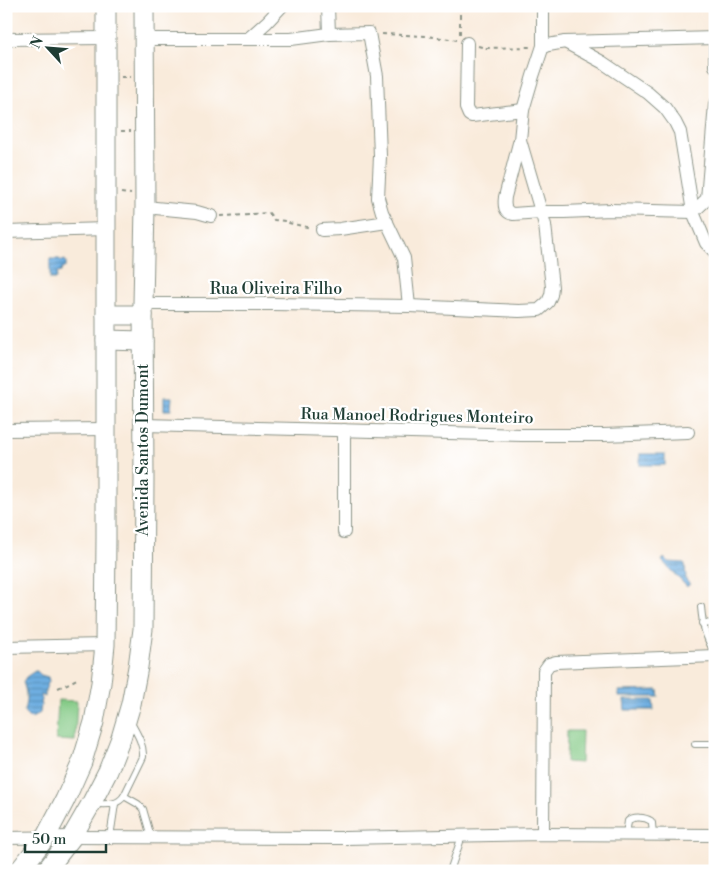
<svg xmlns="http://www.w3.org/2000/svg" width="721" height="877" font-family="'Libre Bodoni',serif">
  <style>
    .green { fill: #82c984; stroke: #50835c }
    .water { fill: url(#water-rules); stroke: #46768a }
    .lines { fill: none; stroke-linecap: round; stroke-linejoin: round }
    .lane-casing { stroke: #8c9488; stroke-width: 8 }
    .street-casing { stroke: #8c9488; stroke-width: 14 }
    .primary-casing { stroke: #8c9488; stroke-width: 21 }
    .path { stroke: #8c9488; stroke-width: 2; stroke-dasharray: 4 4; stroke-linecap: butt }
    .lane { stroke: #fff; stroke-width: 6 }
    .street { stroke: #fff; stroke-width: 12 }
    .primary { stroke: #fff; stroke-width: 19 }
    .labels { text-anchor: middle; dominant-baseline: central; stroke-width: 4.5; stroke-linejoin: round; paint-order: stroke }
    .street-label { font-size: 16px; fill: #1f3d34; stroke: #fff }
  </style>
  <defs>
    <pattern id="water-rules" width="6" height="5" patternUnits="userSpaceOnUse" patternTransform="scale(1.25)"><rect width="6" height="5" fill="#6eaee1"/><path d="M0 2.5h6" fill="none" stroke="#5a8fb7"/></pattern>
  </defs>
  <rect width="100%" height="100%" fill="#fff"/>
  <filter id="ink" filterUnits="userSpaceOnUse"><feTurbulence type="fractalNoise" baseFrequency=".02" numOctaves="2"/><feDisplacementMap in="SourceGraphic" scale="10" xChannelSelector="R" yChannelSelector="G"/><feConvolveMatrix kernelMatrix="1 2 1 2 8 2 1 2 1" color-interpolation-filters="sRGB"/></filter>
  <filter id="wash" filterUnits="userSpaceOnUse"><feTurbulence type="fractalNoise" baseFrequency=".0096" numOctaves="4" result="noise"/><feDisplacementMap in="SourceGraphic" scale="20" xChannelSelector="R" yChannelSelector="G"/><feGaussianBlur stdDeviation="1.12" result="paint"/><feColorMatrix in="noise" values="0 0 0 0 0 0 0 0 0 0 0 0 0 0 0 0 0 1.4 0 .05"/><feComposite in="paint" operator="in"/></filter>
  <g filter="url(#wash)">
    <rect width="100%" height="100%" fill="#f9ebdb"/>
    <g class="green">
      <polygon points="58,700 77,701 75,741 56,740"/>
      <polygon points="567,731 582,731 581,763 566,762"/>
    </g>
    <g class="water">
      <polygon points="50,259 59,259 62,261 65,260 66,262 66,267 62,268 61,272 57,273 56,279 50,279"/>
      <polygon points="164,397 172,397 171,410 164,410"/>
      <rect x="640" y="454" width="25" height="11"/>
      <polygon points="664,558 668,562 684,563 685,564 686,580 690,584 687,587 662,561"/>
      <path d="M35,671H37L41,675L48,677L49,681L45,690V697L40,694L42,699L40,702L41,705L40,713L32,718L28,717L24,711C27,698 27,694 23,682L26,677Z"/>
      <polygon points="658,690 659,697 619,697 619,691"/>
      <polygon points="624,700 653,700 654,710 625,710"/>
    </g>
  </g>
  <g filter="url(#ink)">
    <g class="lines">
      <defs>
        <g id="lane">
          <path d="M701,607C703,628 705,635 715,654"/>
          <polyline points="702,623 715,624"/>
          <polyline points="695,744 715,744"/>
          <polyline points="124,796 138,804 143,809 151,837"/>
          <path d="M95,804C106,804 117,806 124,796L143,757C144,744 136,732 130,721"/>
          <path d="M626,835L628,821C633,816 645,817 651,821L652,823L653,835"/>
          <polyline points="110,837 115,804"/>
          <polyline points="450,871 462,836"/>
        </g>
        <g id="street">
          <polyline points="328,6 329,34"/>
          <polyline points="715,35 715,66"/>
          <polyline points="6,39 106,38"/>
          <polyline points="144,39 291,39 329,34 369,33 377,76 380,156 378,198 382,212 404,258 409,306"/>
          <polyline points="248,39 267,22 282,6"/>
          <polyline points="565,42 602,62 648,93 665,108 675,122 680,132 693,212 706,243 715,252"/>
          <polyline points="467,43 466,108 469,115 472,116 523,110"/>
          <polyline points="543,46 565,42 715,38"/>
          <path d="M519,143L505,197C504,205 504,212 513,214L541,212H564L611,210L693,212L707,199L715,104"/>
          <polyline points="145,207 197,212 211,216"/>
          <polyline points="322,230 340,229 387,222"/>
          <polyline points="6,232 106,229"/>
          <polyline points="143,304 273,304 409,306 519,311 539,310 548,302 551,295 552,287 545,225 520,140 523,110 533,76 543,46 543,6"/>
          <polyline points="144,425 522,435 603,435 688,432"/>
          <polyline points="6,430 106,429"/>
          <polyline points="344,430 344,532"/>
          <polyline points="6,647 105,645"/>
          <polyline points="543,834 544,671 549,664 556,662 715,656"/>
          <polyline points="6,838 72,837 345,838 543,834 715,835"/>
        </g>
        <g id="primary">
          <polyline points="106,315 143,315"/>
          <polyline points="106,340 143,341"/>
          <polyline points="19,871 45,838 65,800 82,762 94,722 101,683 105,645 106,538 106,6"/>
          <polyline points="46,871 72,837 91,804 108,771 121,738 131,704 138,667 143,629 144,478 143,304 145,207 144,6"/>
        </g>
      </defs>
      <use href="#lane" class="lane-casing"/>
      <use href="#street" class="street-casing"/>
      <use href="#primary" class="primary-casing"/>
      <g class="path">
        <polyline points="382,34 425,36 457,40"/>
        <polyline points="460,34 460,6"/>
        <polyline points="478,46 486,48 531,47"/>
        <polyline points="121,77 131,77"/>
        <polyline points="121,131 131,131"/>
        <polyline points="121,193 131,194"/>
        <polyline points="221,216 252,215 253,214 269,213 274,220 286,221 289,223 311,228"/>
        <polyline points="58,688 65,685 79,678"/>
      </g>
      <use href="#lane" class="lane"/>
      <use href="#street" class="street"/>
      <use href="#primary" class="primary"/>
    </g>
  </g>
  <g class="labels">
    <g class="street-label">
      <text x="276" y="289">Rua Oliveira Filho</text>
      <text transform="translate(417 416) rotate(1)">Rua Manoel Rodrigues Monteiro</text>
      <text transform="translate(143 450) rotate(-90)">Avenida Santos Dumont</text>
    </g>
  </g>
  <rect width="721" height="877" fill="none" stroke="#fff" stroke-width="25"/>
  <g transform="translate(48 48) rotate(296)" stroke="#ffffff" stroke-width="4" paint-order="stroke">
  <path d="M0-4L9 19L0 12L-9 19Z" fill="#1f3d34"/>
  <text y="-8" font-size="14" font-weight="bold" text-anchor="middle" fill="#1f3d34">N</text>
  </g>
  <path d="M25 844v8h81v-8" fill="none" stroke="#1f3d34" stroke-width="2.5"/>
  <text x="32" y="844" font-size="15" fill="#1f3d34" stroke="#ffffff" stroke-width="4" paint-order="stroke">50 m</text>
</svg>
